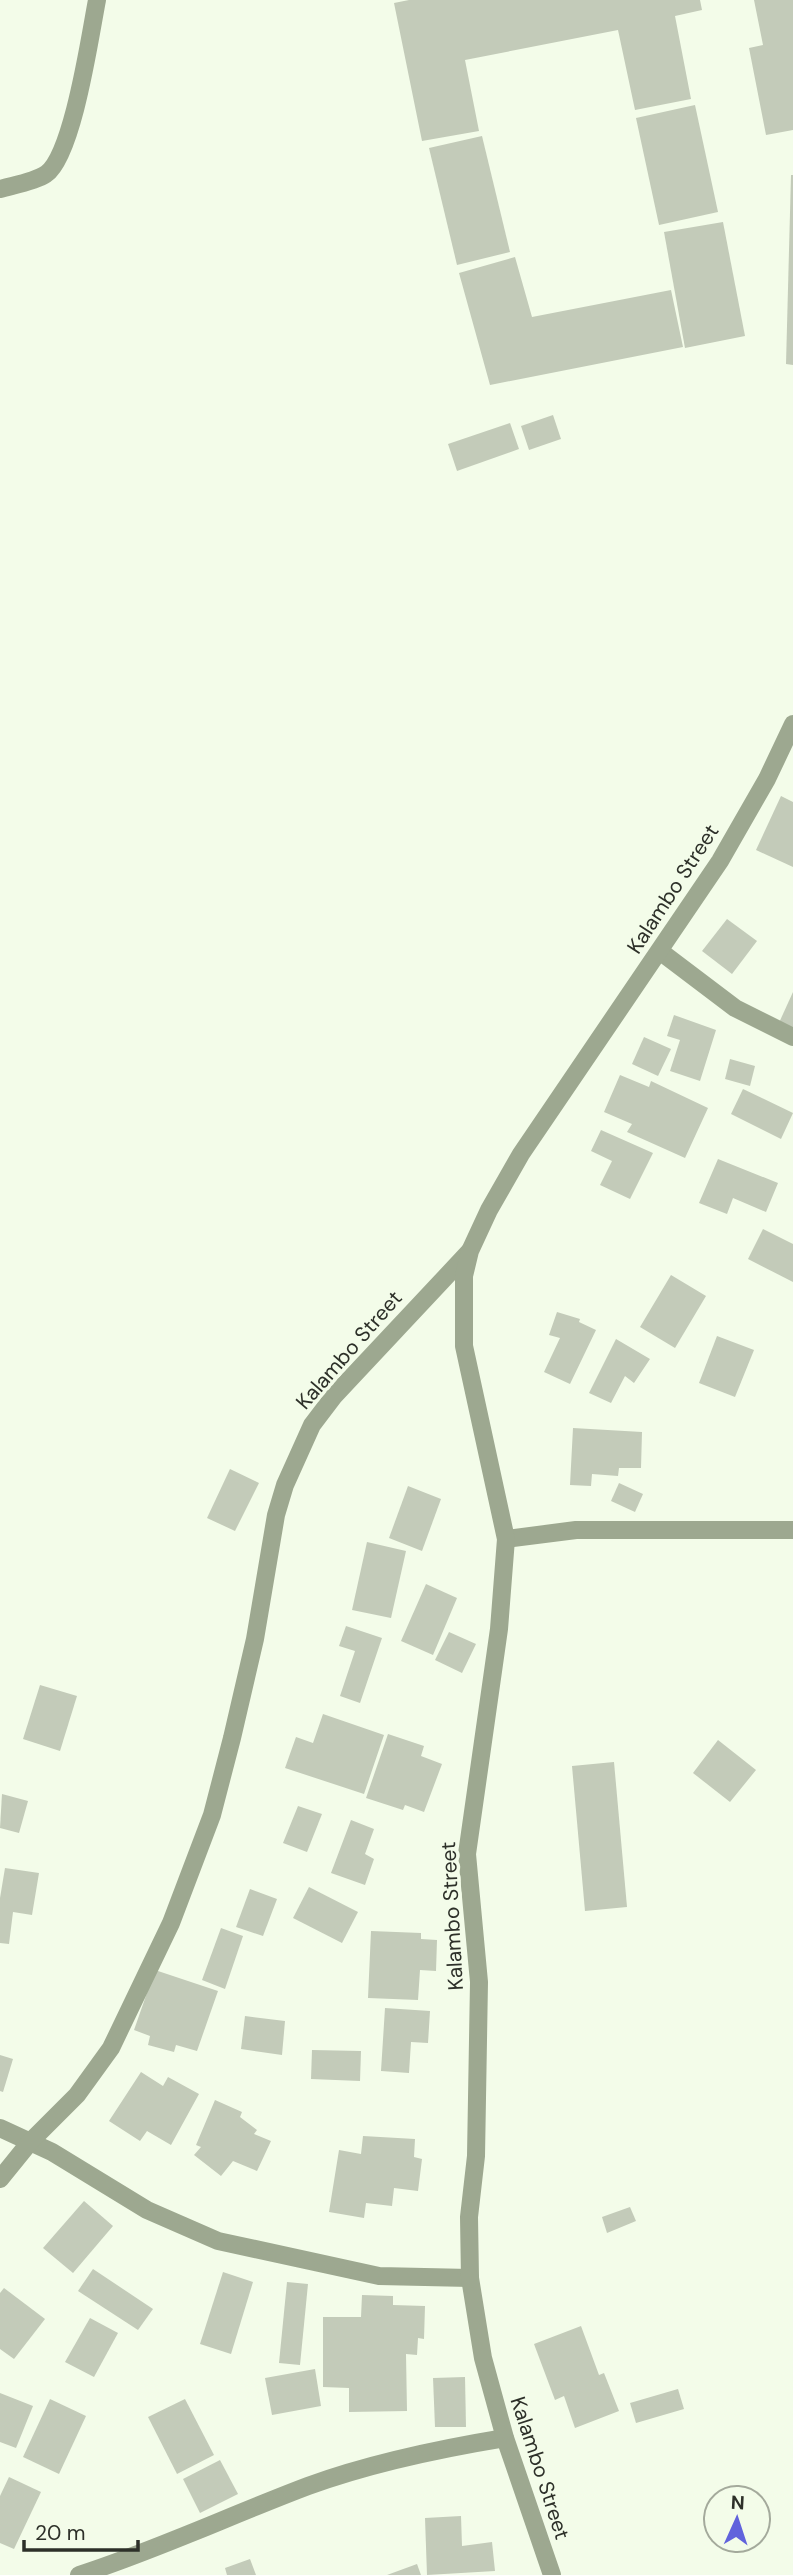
<svg xmlns="http://www.w3.org/2000/svg" width="793" height="2575" font-family="'DM Sans',sans-serif">
  <style>
    .building { fill: #c3cbb9 }
    .lines { fill: none; stroke-linecap: round; stroke-linejoin: round }
    .minor { stroke: #9da890; stroke-width: 18 }
    .labels { text-anchor: middle; dominant-baseline: central; stroke-width: 7; stroke-linejoin: round; paint-order: stroke }
    .street-label { font-size: 21px; fill: #2d3029; stroke: #f3fce9 }
  </style>
  <rect width="100%" height="100%" fill="#f3fce9"/>
  <g class="building">
    <polygon points="409,0 700,0 702,10 675,16 691,99 635,110 618,30 465,60 479,131 422,141 394,3"/>
    <polygon points="754,0 793,0 793,130 766,135 749,48 763,45"/>
    <polygon points="695,105 718,212 659,225 636,118"/>
    <polygon points="482,136 510,252 457,265 429,148"/>
    <polygon points="791,175 793,175 793,365 786,364"/>
    <polygon points="723,222 745,336 685,348 664,232"/>
    <polygon points="515,257 532,317 671,290 683,347 490,385 459,273"/>
    <polygon points="553,415 561,439 529,450 521,426"/>
    <polygon points="510,423 519,449 457,471 448,444"/>
    <polygon points="781,796 793,802 793,867 756,850"/>
    <polygon points="727,919 757,941 732,974 702,951"/>
    <polygon points="793,992 793,1032 778,1025"/>
    <polygon points="674,1015 716,1030 700,1081 670,1071 680,1040 667,1036"/>
    <polygon points="644,1037 671,1049 658,1076 632,1064"/>
    <polygon points="730,1059 755,1066 750,1086 725,1079"/>
    <polygon points="620,1075 649,1087 651,1081 708,1108 685,1158 627,1132 632,1124 604,1112"/>
    <polygon points="743,1089 793,1113 781,1139 731,1114"/>
    <polygon points="601,1130 653,1153 630,1199 600,1185 612,1161 591,1151"/>
    <polygon points="718,1159 778,1183 766,1212 733,1198 727,1214 699,1203"/>
    <polygon points="763,1229 793,1244 793,1282 748,1259"/>
    <polygon points="671,1275 706,1296 675,1348 640,1327"/>
    <polygon points="557,1312 580,1319 579,1322 596,1330 570,1384 544,1372 560,1338 549,1335"/>
    <polygon points="717,1336 754,1350 735,1397 699,1383"/>
    <polygon points="616,1339 650,1359 634,1383 625,1376 611,1403 589,1393"/>
    <polygon points="573,1428 642,1432 641,1468 619,1468 618,1476 592,1474 591,1486 570,1485"/>
    <polygon points="230,1469 259,1483 235,1531 207,1518"/>
    <polygon points="619,1483 643,1494 635,1512 611,1501"/>
    <polygon points="408,1486 441,1499 422,1551 389,1538"/>
    <polygon points="367,1542 406,1551 391,1618 352,1610"/>
    <polygon points="426,1584 457,1598 433,1655 401,1641"/>
    <polygon points="346,1626 382,1638 360,1703 340,1696 355,1651 339,1646"/>
    <polygon points="449,1632 476,1644 462,1673 435,1660"/>
    <polygon points="40,1685 77,1696 60,1751 23,1739"/>
    <polygon points="323,1714 384,1735 364,1794 285,1768 296,1737 313,1743"/>
    <polygon points="388,1734 424,1746 421,1756 442,1764 424,1812 405,1805 403,1810 366,1798"/>
    <polygon points="718,1740 756,1770 730,1802 693,1773"/>
    <polygon points="614,1762 627,1907 585,1911 572,1766"/>
    <polygon points="2,1794 28,1801 19,1833 0,1828"/>
    <polygon points="298,1806 322,1814 307,1852 283,1843"/>
    <polygon points="351,1820 374,1829 365,1854 374,1859 365,1885 331,1873"/>
    <polygon points="5,1868 39,1873 32,1915 13,1912 9,1944 0,1943 0,1898"/>
    <polygon points="309,1887 358,1912 342,1943 293,1918"/>
    <polygon points="250,1889 277,1899 263,1936 236,1927"/>
    <polygon points="221,1928 243,1936 225,1989 202,1980"/>
    <polygon points="371,1931 421,1933 421,1939 437,1940 436,1971 420,1970 418,2000 368,1998"/>
    <polygon points="155,1970 218,1991 197,2051 176,2045 174,2052 148,2045 150,2036 134,2030"/>
    <polygon points="385,2008 430,2011 428,2043 411,2042 409,2073 381,2071"/>
    <polygon points="245,2016 285,2021 282,2055 241,2049"/>
    <polygon points="312,2050 361,2051 360,2081 311,2079"/>
    <polygon points="0,2055 13,2059 3,2092 0,2091"/>
    <polygon points="141,2072 163,2086 168,2077 199,2094 171,2145 147,2131 140,2141 109,2121"/>
    <polygon points="215,2100 242,2112 240,2117 257,2130 254,2134 271,2141 257,2171 233,2161 221,2176 194,2155 201,2147 196,2145"/>
    <polygon points="363,2136 415,2139 414,2157 422,2159 418,2191 394,2188 392,2206 366,2203 364,2218 329,2212 339,2150 361,2154"/>
    <polygon points="84,2201 113,2226 73,2273 43,2248"/>
    <polygon points="630,2207 636,2221 607,2233 602,2217"/>
    <polygon points="93,2269 153,2309 138,2330 78,2291"/>
    <polygon points="223,2272 253,2282 231,2354 200,2344"/>
    <polygon points="287,2282 308,2284 300,2365 279,2363"/>
    <polygon points="4,2288 45,2319 14,2359 0,2349 0,2293"/>
    <polygon points="362,2295 393,2296 393,2305 425,2306 424,2339 418,2338 417,2355 406,2354 407,2411 349,2412 349,2388 323,2387 323,2317 361,2317"/>
    <polygon points="90,2318 118,2333 94,2377 65,2362"/>
    <polygon points="581,2326 599,2375 604,2373 619,2411 575,2428 564,2396 555,2400 534,2344"/>
    <polygon points="315,2369 321,2406 272,2415 265,2378"/>
    <polygon points="465,2377 466,2427 435,2427 433,2378"/>
    <polygon points="678,2389 684,2409 636,2423 630,2403"/>
    <polygon points="0,2393 33,2406 16,2448 0,2442"/>
    <polygon points="50,2399 86,2416 59,2474 23,2457"/>
    <polygon points="185,2399 214,2455 177,2474 148,2417"/>
    <polygon points="220,2460 238,2494 200,2513 183,2479"/>
    <polygon points="9,2477 41,2492 14,2549 0,2543 0,2496"/>
    <polygon points="461,2516 462,2546 492,2542 495,2571 427,2575 425,2518"/>
    <polygon points="250,2559 256,2575 227,2575 225,2568"/>
    <polygon points="417,2564 421,2575 387,2575"/>
  </g>
  <g class="lines">
    <g class="minor">
      <path d="M0,189C14,185 34,182 46,174C73,155 90,36 97,0"/>
      <polyline points="661,952 735,1008 793,1037"/>
      <polyline points="506,1539 576,1530 793,1530"/>
      <polyline points="0,2128 52,2152 147,2210 218,2241 379,2276 470,2278"/>
      <polyline points="0,2179 30,2142 77,2095 111,2048 171,1923 212,1815 232,1738 255,1639 276,1515 285,1485 312,1425 334,1396 469,1252"/>
      <path d="M79,2575C157,2550 231,2515 308,2486C371,2463 438,2449 505,2438"/>
      <polyline points="552,2575 505,2438 483,2358 470,2278 469,2217 476,2156 479,1982 467,1854 499,1629 506,1539 464,1346 464,1276 470,1251 489,1210 521,1154 720,861 767,779 793,724"/>
    </g>
  </g>
  <g class="labels">
    <g class="street-label">
      <text transform="translate(673 889) rotate(-57)">Kalambo Street</text>
      <text transform="translate(349 1350) rotate(-49)">Kalambo Street</text>
      <text transform="translate(452 1916) rotate(-93)">Kalambo Street</text>
      <text transform="translate(540 2468) rotate(72)">Kalambo Street</text>
    </g>
  </g>
  <g transform="translate(737 2519) rotate(3)"><circle r="33" fill="#f3fce9" stroke="#a4aa9c" stroke-width="2"/>
  <path d="M0-5L12 26L0 18L-12 26Z" fill="#6163dc"/>
  <text y="-10" font-size="19" font-weight="bold" text-anchor="middle" fill="#2d3029">N</text>
  </g>
  <path d="M24 2540v10h114v-10" fill="none" stroke="#2d3029" stroke-width="3.5"/>
  <text x="35" y="2540" font-size="21" fill="#2d3029" stroke="#f3fce9" stroke-width="5" paint-order="stroke">20 m</text>
</svg>
